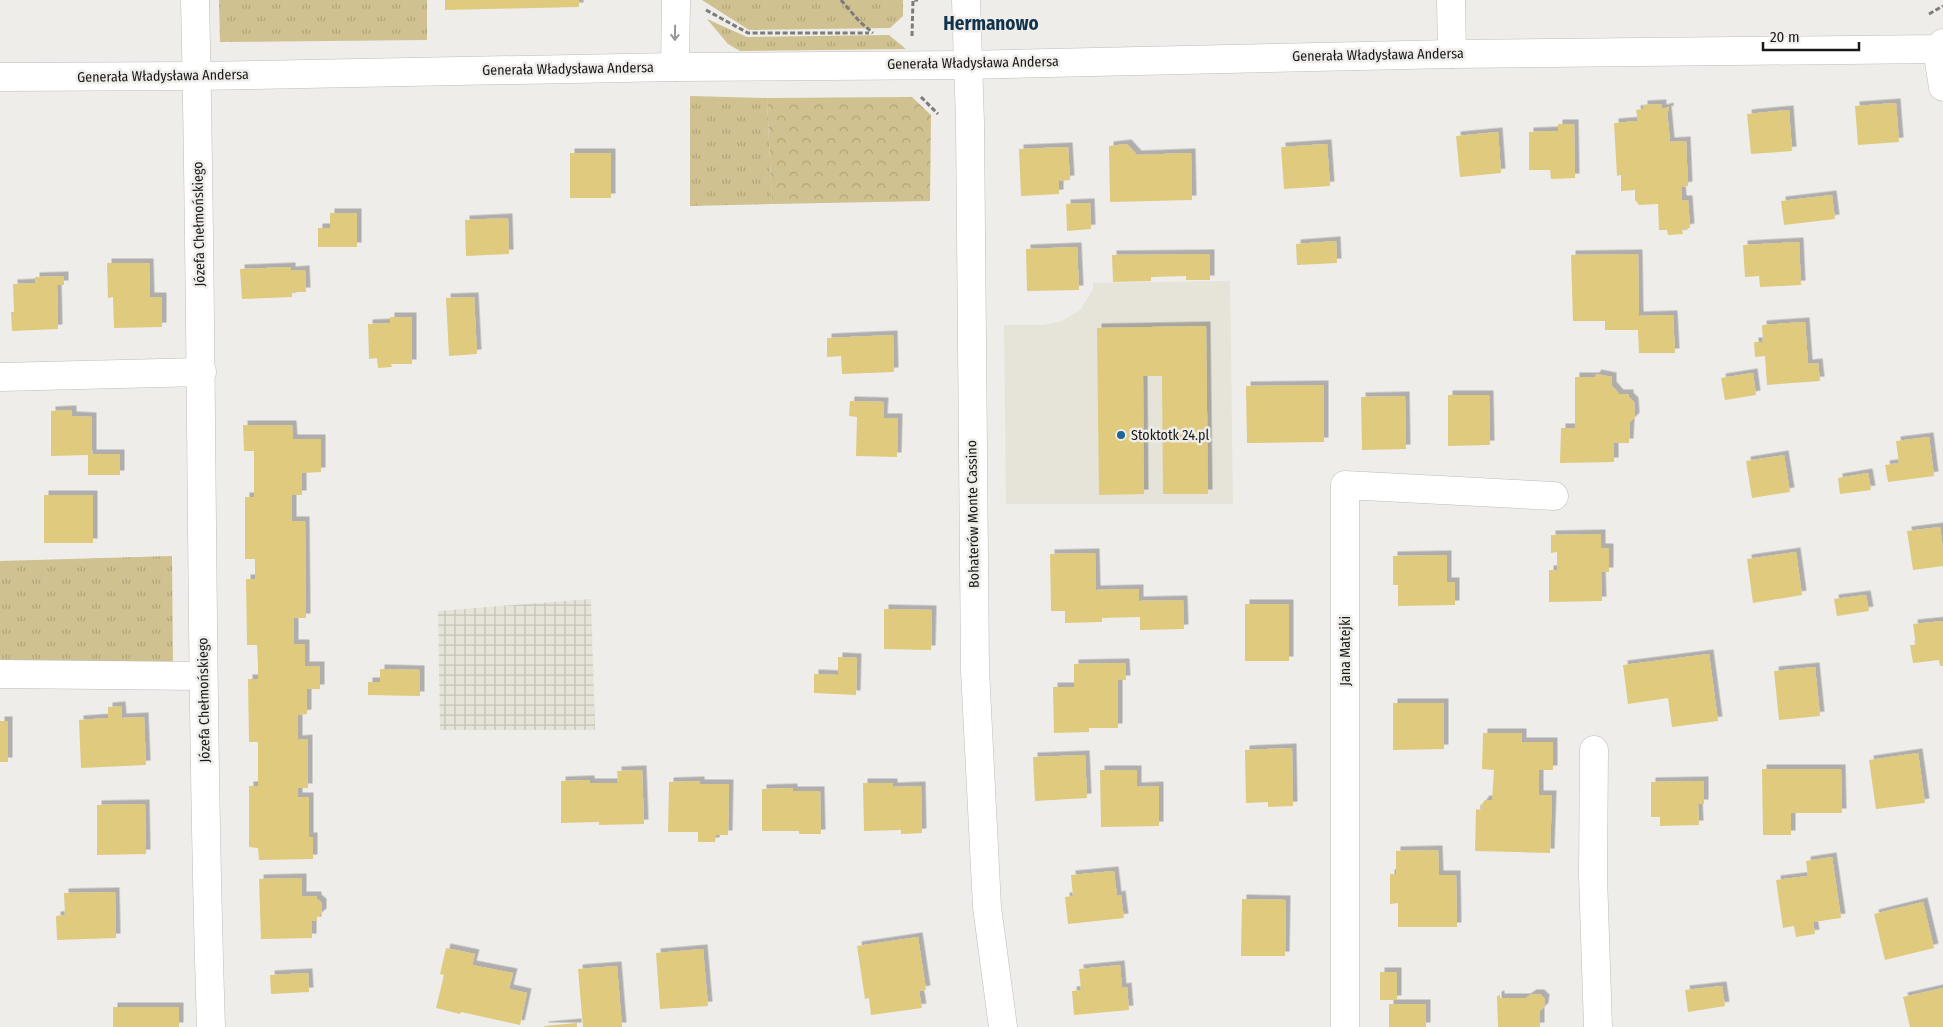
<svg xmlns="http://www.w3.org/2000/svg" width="1943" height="1027" font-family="'Fira Sans Condensed',sans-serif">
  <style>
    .built { fill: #e6e3d8 }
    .industrial { fill: url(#industrial-grid) }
    .grass { fill: url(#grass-tufts) }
    .forest { fill: url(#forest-crowns) }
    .building { fill: #e0ca7d; filter: url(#shadow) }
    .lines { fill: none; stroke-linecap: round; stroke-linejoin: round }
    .minor-casing { stroke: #bdbdba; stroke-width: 29 }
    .path { stroke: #7d7c7a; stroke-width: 3; stroke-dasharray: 5 2.5; stroke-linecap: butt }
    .minor { stroke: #fff; stroke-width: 28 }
    .oneway { stroke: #979797 }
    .poi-dot { fill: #1b6699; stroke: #eeedea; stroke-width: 2 }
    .labels { text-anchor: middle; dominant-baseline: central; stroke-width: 5; stroke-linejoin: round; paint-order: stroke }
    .street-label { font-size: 14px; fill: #181817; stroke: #eeedea }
    .poi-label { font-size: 14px; fill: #181817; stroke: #eeedea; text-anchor: start }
    .district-label { font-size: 19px; font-weight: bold; fill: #11334c; stroke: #eeedea }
  </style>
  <defs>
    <pattern id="industrial-grid" width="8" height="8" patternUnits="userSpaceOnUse" patternTransform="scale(1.25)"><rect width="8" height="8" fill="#e6e3d8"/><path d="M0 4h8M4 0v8" fill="none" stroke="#c5c2b9"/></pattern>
    <pattern id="grass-tufts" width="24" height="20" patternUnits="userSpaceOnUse" patternTransform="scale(1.25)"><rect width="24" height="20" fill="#d0c190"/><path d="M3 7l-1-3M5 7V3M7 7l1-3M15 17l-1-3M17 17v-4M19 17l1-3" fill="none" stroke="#b2a57b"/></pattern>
    <pattern id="forest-crowns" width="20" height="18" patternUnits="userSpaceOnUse" patternTransform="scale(1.25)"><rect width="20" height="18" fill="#d0c190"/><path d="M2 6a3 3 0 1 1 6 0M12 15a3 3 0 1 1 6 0" fill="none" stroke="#b2a57b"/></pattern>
    <filter id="shadow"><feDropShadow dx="4.5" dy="-4.5" stdDeviation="0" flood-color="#0004"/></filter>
  </defs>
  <rect width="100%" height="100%" fill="#eeedea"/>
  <polygon class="built" points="1230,281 1233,504 1006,504 1004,325 1043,325 1062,321 1080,310 1093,290 1093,283"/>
  <polygon class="industrial" points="591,599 595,730 440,730 438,611"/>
  <g class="grass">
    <polygon points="219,0 427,0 427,40 220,42"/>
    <polygon points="702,0 903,0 903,16 890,28 749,30"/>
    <polygon points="707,19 747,37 889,35 906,49 740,51 728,44"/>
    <polygon points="690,96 767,98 772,204 690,206"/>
    <polygon points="172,556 173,668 0,671 0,561"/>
  </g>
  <polygon class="forest" points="912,97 931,115 930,201 772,204 767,98"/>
  <g class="building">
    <polygon points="445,0 579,0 579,7 445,10"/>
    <polygon points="1896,103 1899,142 1858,145 1855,106"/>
    <polygon points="1662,104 1662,109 1669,107 1669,111 1667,110 1670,142 1686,141 1688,186 1681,187 1682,200 1688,200 1690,228 1682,229 1683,234 1668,235 1667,230 1659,230 1658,204 1639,205 1635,200 1635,190 1621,191 1621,175 1617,176 1614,123 1638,121 1636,110 1643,109 1643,105"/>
    <polygon points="1789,110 1792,151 1751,154 1747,114"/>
    <polygon points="1558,124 1574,124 1575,178 1551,179 1550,170 1529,170 1529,132 1558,131"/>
    <polygon points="1498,132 1501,173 1460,177 1456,136"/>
    <polygon points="1127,144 1137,155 1191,153 1192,200 1110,202 1109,146"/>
    <polygon points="1327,144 1330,186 1284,189 1281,147"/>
    <polygon points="1068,147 1070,180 1059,181 1059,194 1021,196 1019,149"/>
    <rect x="570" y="153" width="41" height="45"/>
    <polygon points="1832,195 1835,219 1784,225 1781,201"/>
    <polygon points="1090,203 1091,229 1067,231 1066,204"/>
    <polygon points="330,213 357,213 357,247 318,247 318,228 330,228"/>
    <polygon points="508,218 509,254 466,256 465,220"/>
    <polygon points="1336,241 1337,263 1297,265 1296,244"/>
    <polygon points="1799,242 1801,285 1760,287 1759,276 1745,277 1743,245"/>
    <polygon points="1077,247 1079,290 1027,291 1026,249"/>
    <polygon points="1210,254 1210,280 1186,280 1186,276 1151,277 1151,281 1113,282 1112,255"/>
    <polygon points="1638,254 1639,316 1673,315 1675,353 1639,353 1638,330 1605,330 1605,321 1573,321 1571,255"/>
    <polygon points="107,263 149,263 150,297 162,297 162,327 114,328 113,297 108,298"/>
    <polygon points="291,267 291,271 305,270 306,292 292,292 292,297 242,299 240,269"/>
    <polygon points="64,276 64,285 57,285 58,329 12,331 11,312 14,312 13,284 35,283 35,277"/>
    <polygon points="474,297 477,354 449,356 446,298"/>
    <polygon points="390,317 412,317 412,364 391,364 392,367 378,368 377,358 369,359 368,324 390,323"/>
    <polygon points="1805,322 1808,364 1818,363 1820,381 1767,385 1765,356 1755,357 1754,342 1763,342 1762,325"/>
    <polygon points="1206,326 1208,494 1163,494 1162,376 1143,376 1144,494 1099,495 1097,328"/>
    <polygon points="893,335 894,372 842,374 841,356 827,357 827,338"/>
    <polygon points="1753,373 1756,395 1725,400 1721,378"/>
    <polygon points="1597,374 1612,377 1612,386 1619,394 1629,394 1629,397 1634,402 1635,417 1630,422 1629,443 1614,443 1614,462 1560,463 1561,428 1575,428 1575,377 1595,377"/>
    <polygon points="1324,385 1324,442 1247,443 1246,386"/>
    <polygon points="1448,395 1489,395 1490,445 1448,446"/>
    <polygon points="1405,396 1406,449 1362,450 1361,397"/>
    <polygon points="850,401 884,402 883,418 898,418 897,457 856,456 857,417 849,416"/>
    <polygon points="72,410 72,416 92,417 92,454 120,454 120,475 88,475 88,455 51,456 51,411"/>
    <polygon points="243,425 292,425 293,439 321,439 321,472 302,473 302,495 292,495 292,521 305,521 306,618 294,618 294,644 305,644 305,666 320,666 320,689 307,689 307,714 298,715 298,740 308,739 308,788 298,788 298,797 309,797 309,837 313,837 313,859 259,860 258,848 249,847 249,786 258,786 258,742 249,742 248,679 258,679 258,666 257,645 247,645 246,579 255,579 255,559 245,559 245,497 254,497 254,451 244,451"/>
    <polygon points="1929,437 1934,476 1888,482 1885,465 1899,463 1896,441"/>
    <polygon points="1784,455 1790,492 1752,498 1746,461"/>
    <polygon points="1868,473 1871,490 1840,494 1838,478"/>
    <rect x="44" y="495" width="49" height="48"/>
    <polygon points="1940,527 1943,549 1943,566 1913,570 1907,531"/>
    <polygon points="1601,534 1601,548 1609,548 1609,572 1601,572 1602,601 1549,602 1549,570 1557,570 1557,552 1551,553 1551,535"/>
    <polygon points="1796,552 1802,595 1753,603 1747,559"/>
    <polygon points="1095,553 1096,590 1139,589 1139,601 1183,600 1184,629 1140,630 1140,617 1102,618 1102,622 1065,623 1065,611 1051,611 1050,554"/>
    <polygon points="1447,555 1447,582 1455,582 1455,605 1398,606 1398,585 1393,585 1393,556"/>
    <polygon points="1866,595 1869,611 1837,616 1834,599"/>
    <rect x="1245" y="604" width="44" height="57"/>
    <polygon points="884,609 932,610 931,650 884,649"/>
    <polygon points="1943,621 1943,666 1940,666 1939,660 1913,663 1910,645 1916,645 1913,624"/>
    <polygon points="1709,654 1718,721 1672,727 1668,698 1628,704 1623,665"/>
    <polygon points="838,657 857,658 856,695 814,693 814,674 838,675"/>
    <polygon points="1125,663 1126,680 1118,680 1118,728 1089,728 1089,732 1054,733 1053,687 1074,687 1074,664"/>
    <polygon points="1815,667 1820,716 1779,720 1774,671"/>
    <polygon points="380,669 420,670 420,696 368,695 368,682 380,682"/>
    <polygon points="1393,703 1444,703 1444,749 1393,750"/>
    <polygon points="121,706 122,718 144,717 146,765 81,768 79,720 108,718 108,707"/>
    <rect x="0" y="721" width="8" height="41"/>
    <polygon points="1483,733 1522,733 1522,742 1553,742 1553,770 1539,770 1539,795 1552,795 1550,853 1475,851 1476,809 1481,810 1482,804 1485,800 1492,800 1494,770 1482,769"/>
    <polygon points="1292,748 1293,806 1268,807 1268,802 1246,803 1245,750"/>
    <polygon points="1918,753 1925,803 1876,809 1869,760"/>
    <polygon points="1085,755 1087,798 1035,801 1033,757"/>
    <polygon points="1762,769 1841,769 1842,813 1791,813 1791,835 1763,835"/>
    <polygon points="642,770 644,824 599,825 599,822 561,823 561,781 590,780 590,783 618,783 617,771"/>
    <polygon points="1100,770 1137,770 1137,787 1159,786 1159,826 1101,827"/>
    <polygon points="700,781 700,784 729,784 728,835 716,835 715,842 698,842 698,832 668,832 669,782"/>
    <polygon points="1704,781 1704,804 1698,804 1699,825 1660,826 1660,817 1651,817 1651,782"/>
    <polygon points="863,783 893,783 893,787 921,786 922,833 901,834 901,830 864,831"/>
    <polygon points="793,788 793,791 820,791 821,834 799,834 799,831 762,831 762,789"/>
    <polygon points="145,804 146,854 97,855 97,805"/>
    <polygon points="1438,850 1439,875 1456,875 1457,927 1398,927 1398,903 1390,904 1390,874 1396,874 1396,851"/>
    <polygon points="1832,857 1841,918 1813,922 1815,934 1796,937 1794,926 1783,928 1776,880 1808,876 1806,861"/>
    <polygon points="1114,871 1117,896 1121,895 1124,918 1068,924 1065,897 1073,896 1071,875"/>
    <polygon points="302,878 302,896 317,896 317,899 322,903 322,913 317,917 317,921 312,921 312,938 261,939 259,879"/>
    <polygon points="115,892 116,938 57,940 56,916 65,915 64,893"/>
    <polygon points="1242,899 1286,900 1285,956 1241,956"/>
    <polygon points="1923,902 1934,948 1885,960 1874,914"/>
    <polygon points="918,937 926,990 919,991 922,1008 871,1015 869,998 865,999 857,946"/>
    <polygon points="446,948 475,954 472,965 513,973 509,989 527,993 520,1025 461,1012 460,1014 436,1008 444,975 440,974"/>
    <polygon points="703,949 708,1006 660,1009 656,953"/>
    <polygon points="1120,965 1122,988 1127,987 1129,1010 1074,1015 1072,991 1081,990 1079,969"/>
    <polygon points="617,966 622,1027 583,1027 578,969"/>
    <rect x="1380" y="972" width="17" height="28"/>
    <polygon points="308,973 309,992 271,994 270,975"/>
    <polygon points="1722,986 1725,1006 1688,1012 1685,990"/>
    <polygon points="1943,988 1943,1027 1910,1027 1903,997"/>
    <polygon points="1532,994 1540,994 1545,999 1544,1007 1540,1011 1540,1027 1498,1027 1497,996 1500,995 1500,998 1526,998"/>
    <rect x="1389" y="1004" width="37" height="23"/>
    <rect x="113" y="1007" width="66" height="20"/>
    <polygon points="577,1023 577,1027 544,1027 544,1026"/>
  </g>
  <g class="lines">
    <defs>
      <g id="minor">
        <path d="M195,0C203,342 200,685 211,1027"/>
        <polyline points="966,0 970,123 975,670 987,907 1003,1027"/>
        <polyline points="1451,0 1452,54"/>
        <polyline points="1937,49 1943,87"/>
        <polyline points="675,67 676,0"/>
        <polyline points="0,77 197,76 675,67 966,65 1452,54 1937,49 1943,43"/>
        <polyline points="0,377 202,372"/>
        <polyline points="0,674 203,676"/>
        <polyline points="1594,750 1593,876 1598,1027"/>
        <polyline points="1345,1027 1345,485 1554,496"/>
      </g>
    </defs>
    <use href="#minor" class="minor-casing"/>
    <g class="path">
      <polyline points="841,0 859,21 873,33"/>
      <polyline points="706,10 748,33 869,33"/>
      <polyline points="1929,14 1943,6"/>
      <polyline points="912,36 913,0 918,0"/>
      <polyline points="921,97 938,114"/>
    </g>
    <use href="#minor" class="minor"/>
  </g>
  <defs><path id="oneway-shaft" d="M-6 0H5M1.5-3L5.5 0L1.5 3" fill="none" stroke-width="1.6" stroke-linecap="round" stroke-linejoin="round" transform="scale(1.25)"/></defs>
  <use class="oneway" href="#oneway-shaft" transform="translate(675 33) rotate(91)"/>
  <circle class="poi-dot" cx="1121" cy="435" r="5"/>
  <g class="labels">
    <g class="street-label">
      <text transform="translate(1378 55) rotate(-1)">Generała Władysława Andersa</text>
      <text transform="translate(973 63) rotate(-1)">Generała Władysława Andersa</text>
      <text transform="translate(568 69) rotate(-1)">Generała Władysława Andersa</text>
      <text transform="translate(163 76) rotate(-1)">Generała Władysława Andersa</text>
      <text transform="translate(199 224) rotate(-91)">Józefa Chełmońskiego</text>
      <text transform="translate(973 514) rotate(-91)">Bohaterów Monte Cassino</text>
      <text transform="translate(1345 651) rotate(-90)">Jana Matejki</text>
      <text transform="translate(204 700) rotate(-91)">Józefa Chełmońskiego</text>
    </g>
    <g class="poi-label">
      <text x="1131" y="435">Stoktotk 24.pl</text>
    </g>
    <g class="district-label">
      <text x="991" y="23">Hermanowo</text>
    </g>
  </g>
  <path d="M1763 42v8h96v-8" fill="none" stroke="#181817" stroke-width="2.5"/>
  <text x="1770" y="42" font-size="15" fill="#181817" stroke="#eeedea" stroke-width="4" paint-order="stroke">20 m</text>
</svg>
